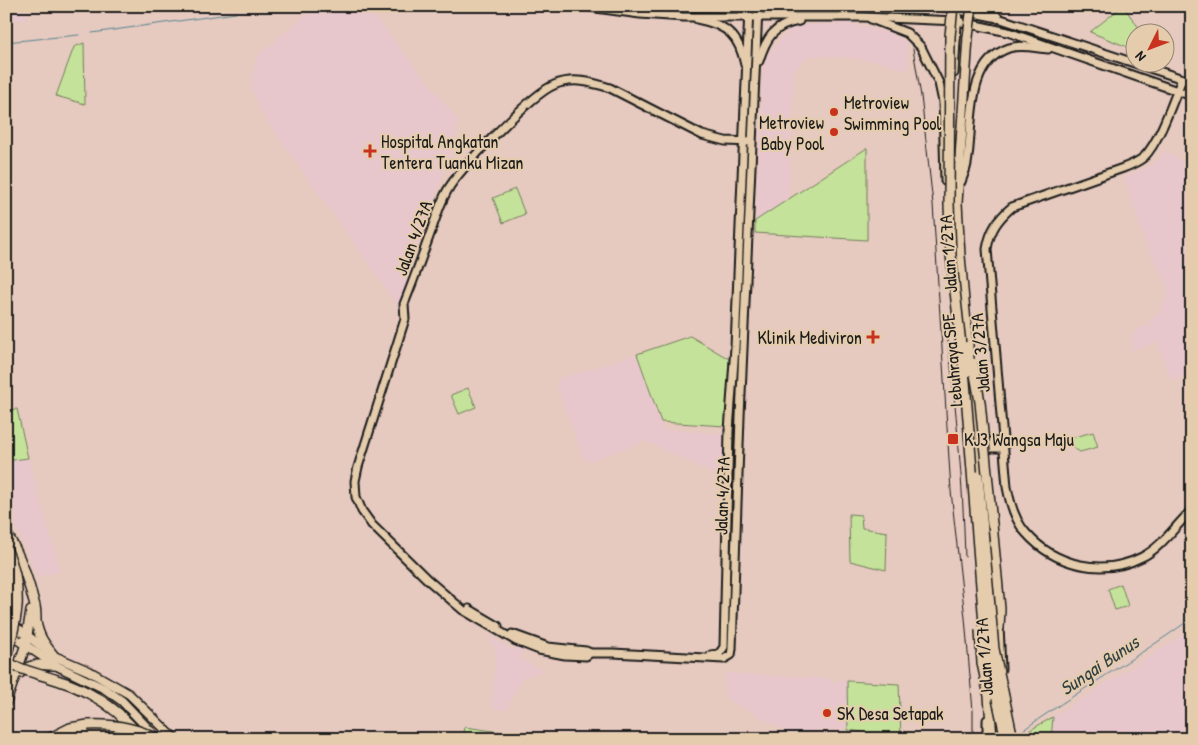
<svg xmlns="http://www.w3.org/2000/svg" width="1198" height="745" font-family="'Patrick Hand',sans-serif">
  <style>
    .built { fill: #e8c7cc }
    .green { fill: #c5e29a; stroke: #707f5b }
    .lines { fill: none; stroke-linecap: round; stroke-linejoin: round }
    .stream { stroke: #568490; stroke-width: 1 }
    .secondary-casing { stroke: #1c1c1c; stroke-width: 11 }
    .primary-casing { stroke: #1c1c1c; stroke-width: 11 }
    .highway-casing { stroke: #1c1c1c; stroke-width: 12 }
    .secondary { stroke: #e4ccac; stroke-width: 7 }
    .primary { stroke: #e4ccac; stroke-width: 8 }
    .highway { stroke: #e4ccac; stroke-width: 9 }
    .tram { stroke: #1c1c1c; stroke-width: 1 }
    .highway-bridge-casing { stroke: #1c1c1c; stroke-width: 12; stroke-linecap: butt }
    .highway-bridge { stroke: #e4ccac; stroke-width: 9 }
    .poi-dot { fill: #c8321e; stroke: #e4ccac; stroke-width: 2 }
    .labels { text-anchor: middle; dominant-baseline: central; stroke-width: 4; stroke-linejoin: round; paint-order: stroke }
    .poi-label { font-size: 18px; fill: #1c1c1c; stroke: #e4ccac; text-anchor: start }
    .street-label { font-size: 18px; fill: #1c1c1c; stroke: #e4ccac }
    .water-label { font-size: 19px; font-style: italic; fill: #2f3f43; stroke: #e4ccac }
  </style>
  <rect width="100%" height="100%" fill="#e6c9bf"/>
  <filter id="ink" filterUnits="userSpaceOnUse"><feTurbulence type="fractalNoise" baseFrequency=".02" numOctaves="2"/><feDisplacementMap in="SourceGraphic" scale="10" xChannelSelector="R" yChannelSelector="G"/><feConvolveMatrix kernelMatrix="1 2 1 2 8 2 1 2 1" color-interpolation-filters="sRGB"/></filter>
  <g filter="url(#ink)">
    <g class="built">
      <polygon points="6,6 28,6 25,21 6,18"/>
      <polygon points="325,6 368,8 458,120 454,141 448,161 418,245 399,307 260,111 251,87 256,58 303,17"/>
      <polygon points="848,23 891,33 906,42 908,71 883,63 844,57 809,56 794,70 789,199 755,221 764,58 793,26"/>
      <polygon points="1163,150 1188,165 1192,160 1192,367 1184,375 1170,380 1158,342 1131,351 1133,335 1140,328 1151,325 1156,336 1150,319 1159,313 1169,291 1166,282 1148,249 1124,177 1148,167 1159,160"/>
      <polygon points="637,354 661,422 661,429 725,434 723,478 645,441 590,461 584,459 556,385 559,379"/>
      <polygon points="28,458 60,571 37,577 18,529 6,515 6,461"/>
      <polygon points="1192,629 1192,739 1051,739 1053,717"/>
      <polygon points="489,636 513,651 517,645 525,648 520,658 539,669 548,670 523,677 506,710 492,708 496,652"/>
      <polygon points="726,672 733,674 826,678 834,683 841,680 899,684 901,738 842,729 790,733 725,698"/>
    </g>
    <g class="green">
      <polygon points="1123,6 1142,32 1136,32 1135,50 1090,32"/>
      <polygon points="84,43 85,104 56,96 74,47"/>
      <polygon points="867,148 867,240 755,233 755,221"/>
      <polygon points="515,189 525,214 503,223 493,198"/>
      <polygon points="690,336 729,359 726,426 661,422 637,354"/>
      <polygon points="468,388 476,407 459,414 451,395"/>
      <polygon points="17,409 28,458 6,461 6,410"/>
      <polygon points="1093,432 1098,447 1080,452 1074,448 1071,438"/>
      <polygon points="849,514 861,515 862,528 887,532 886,570 850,561"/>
      <polygon points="1121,584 1128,606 1115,610 1108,589"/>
      <polygon points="847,681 899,684 901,738 848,730"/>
      <polygon points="1053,717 1051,739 1018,739 1030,730"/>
      <polygon points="465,727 515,734 514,739 463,739"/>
    </g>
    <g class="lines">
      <g class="stream">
        <polyline points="92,33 236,13"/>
        <polyline points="6,42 79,35"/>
        <path d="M1019,733C1075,692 1136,659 1192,618"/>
      </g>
      <defs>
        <g id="secondary">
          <polyline points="581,6 640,14 684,17 863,17 957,21 1008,32 1192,96"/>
          <polyline points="647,6 749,9 826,6"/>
          <polyline points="940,6 998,18 1192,82"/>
          <path d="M697,19C727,25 739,35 745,65"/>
          <polyline points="871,19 907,33 921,47 939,83 943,102 945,181"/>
          <path d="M759,61C766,38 774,25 799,21"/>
          <polyline points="954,73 958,9"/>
          <path d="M1182,79C1173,100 1160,141 1144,157C1138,162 1131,165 1123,168L1012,207C998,219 990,230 987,249L1007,487C1010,503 1015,521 1026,533C1055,566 1103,577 1142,557C1162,547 1176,525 1192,510"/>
          <path d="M752,142L725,141L702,135L610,88C591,82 573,77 554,85C532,94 459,169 447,191C439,205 435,221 429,237C421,259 413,282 404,304L405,319L358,467L355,481L356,497L362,511L372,525L428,580L463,610L516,641L539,650L565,655L586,656L590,653H613L724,659L731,655L732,649L740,417L758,8"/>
          <path d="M961,182C963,176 966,170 967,164C974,126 964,63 1009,48C1022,44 1035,48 1048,49"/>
          <polyline points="974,389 982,483"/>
          <polyline points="981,438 988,442 1003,442"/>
          <polyline points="983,454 990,448 1003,448"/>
          <polyline points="990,566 996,607"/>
          <polyline points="469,609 498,626"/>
          <polyline points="999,625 1001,669"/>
          <polyline points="512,634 548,647 586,651 590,653"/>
          <polyline points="711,655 719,654 724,647 729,431 735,347 749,9"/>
          <polyline points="987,739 987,720"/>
        </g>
        <g id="primary">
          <polyline points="988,6 998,18"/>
          <polyline points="958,9 959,6"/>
          <polyline points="12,624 54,656 89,671 129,694 175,739"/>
          <polyline points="6,632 55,665 105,689 122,701 156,737"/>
        </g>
        <g id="highway">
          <polyline points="968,37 957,203 960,256 968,346"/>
          <polyline points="992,524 1000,609 999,628"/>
          <path d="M6,533C21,556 28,580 35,606C36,611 36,616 36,621C38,636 45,645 54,656"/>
          <path d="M20,673C30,663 41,665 55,665"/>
          <polyline points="989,696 992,739"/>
          <polyline points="6,702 25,647 31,611"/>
          <polyline points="118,713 136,731"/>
          <polyline points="48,739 70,728 88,725"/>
          <path d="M62,739C88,727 115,730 142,739"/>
        </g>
      </defs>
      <use href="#secondary" class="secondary-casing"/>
      <use href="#primary" class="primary-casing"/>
      <use href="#highway" class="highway-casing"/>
      <use href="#secondary" class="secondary"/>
      <use href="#primary" class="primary"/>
      <use href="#highway" class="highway"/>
      <g class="tram">
        <polyline points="913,49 921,96 933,204 951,491 965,618 973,711 973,739"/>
        <path d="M947,332C956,407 963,482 965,557"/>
      </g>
      <defs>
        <g id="highway-bridge">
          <polyline points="953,6 950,36 949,204 951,255 965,381 984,624 990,668 1006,739"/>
          <polyline points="968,37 972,6"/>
          <polyline points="968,346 970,371"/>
          <polyline points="973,363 980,402 992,524"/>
          <polyline points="978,476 994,649 1013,739"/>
          <path d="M6,548C24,587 18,618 6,657"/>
          <path d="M6,566C13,586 11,607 6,627"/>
          <polyline points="980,630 982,663 989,696"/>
          <path d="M6,662C23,671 40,674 57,680C80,687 100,698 118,713"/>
          <path d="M88,725C112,724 135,727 157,739"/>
        </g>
      </defs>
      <use href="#highway-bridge" class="highway-bridge-casing"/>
      <use href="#highway-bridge" class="highway-bridge"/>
    </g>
  </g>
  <g class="poi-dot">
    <circle cx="834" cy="112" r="5"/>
    <circle cx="834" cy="132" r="5"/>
    <path d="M367.5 143.5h5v5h5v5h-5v5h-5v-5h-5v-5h5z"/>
    <path d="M870.5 329.5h5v5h5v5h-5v5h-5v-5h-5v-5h5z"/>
    <rect x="947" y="433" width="12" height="12" rx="2.5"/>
    <circle cx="827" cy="713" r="5"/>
  </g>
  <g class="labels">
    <g class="poi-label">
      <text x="844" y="102">Metroview<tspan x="844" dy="21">Swimming Pool</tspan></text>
      <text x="824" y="122" text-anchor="end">Metroview<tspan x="824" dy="21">Baby Pool</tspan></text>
      <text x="381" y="141">Hospital Angkatan<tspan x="381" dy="21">Tentera Tuanku Mizan</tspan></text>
      <text x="862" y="337" text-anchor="end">Klinik Mediviron</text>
      <text x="964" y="439">KJ3 Wangsa Maju</text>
      <text x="837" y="713">SK Desa Setapak</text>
    </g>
    <g class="street-label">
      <text transform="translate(413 238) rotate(-70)">Jalan 4/27A</text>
      <text transform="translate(948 254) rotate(-94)">Jalan 1/27A</text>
      <text transform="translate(980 353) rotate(-95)">Jalan 3/27A</text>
      <text transform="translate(952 360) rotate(-95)">Lebuhraya SPE</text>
      <text transform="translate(722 496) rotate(-88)">Jalan 4/27A</text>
      <text transform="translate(984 657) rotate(-94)">Jalan 1/27A</text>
    </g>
    <g class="water-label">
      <text transform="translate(1099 665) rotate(-34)">Sungai Bunus</text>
    </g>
  </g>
  <rect width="1198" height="745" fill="none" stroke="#e4ccac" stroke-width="25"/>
  <rect x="12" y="12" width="1173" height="720" fill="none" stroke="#1c1c1c" stroke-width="2" filter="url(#ink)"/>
  <g transform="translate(1150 48) rotate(228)"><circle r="24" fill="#e4ccac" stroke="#948672"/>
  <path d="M0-4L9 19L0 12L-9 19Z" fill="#c8321e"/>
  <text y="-8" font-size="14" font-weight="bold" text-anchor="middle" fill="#1c1c1c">N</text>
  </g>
</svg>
